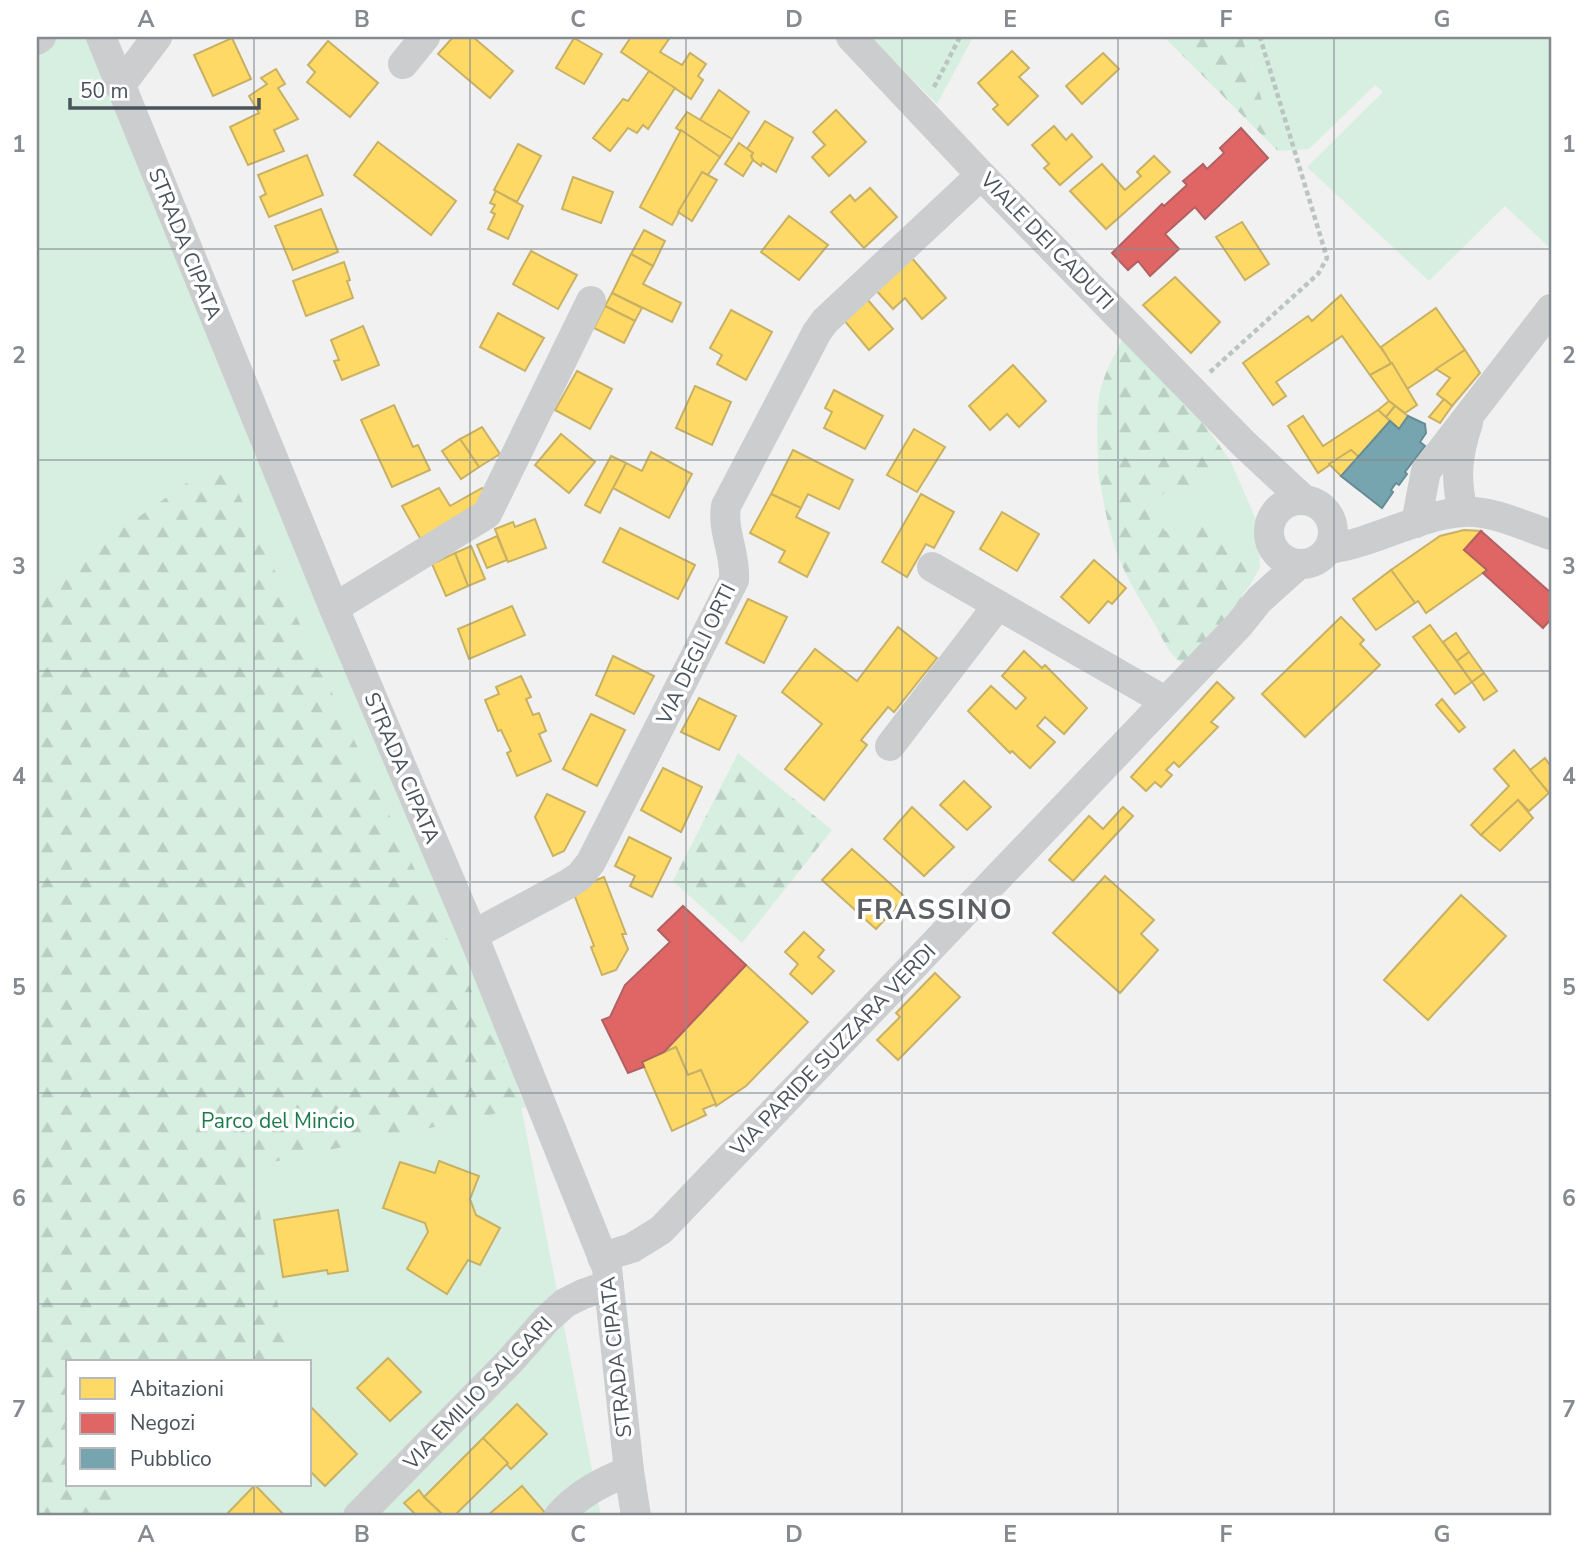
<svg xmlns="http://www.w3.org/2000/svg" width="1588" height="1553" font-family="'Nunito Sans',sans-serif">
  <style>
    .green { fill: #d7efe0; fill-rule: evenodd }
    .forest { fill: url(#forest-firs) }
    .homes { fill: #ffd966; stroke: #c8b163; stroke-width: 2 }
    .shops { fill: #e06666; stroke: #b36063; stroke-width: 2 }
    .public { fill: #76a5af; stroke: #688c96; stroke-width: 2 }
    .lines { fill: none; stroke-linecap: round; stroke-linejoin: round }
    .path { stroke: #bac4c1; stroke-width: 4.5; stroke-dasharray: 5 3.5; stroke-linecap: butt }
    .minor { stroke: #cbcdcf; stroke-width: 30 }
    .grid { fill: none; stroke: #848a90; stroke-width: 2; stroke-opacity: 0.55 }
    .labels { text-anchor: middle; dominant-baseline: central; stroke-width: 7; stroke-linejoin: round; paint-order: stroke }
    .street-label { font-size: 21px; fill: #49535c; stroke: #fff }
    .park-label { font-size: 21px; fill: #1d7a4b; stroke: #fff }
    .district-label { font-size: 28px; font-weight: bold; letter-spacing: 2px; fill: #5d6064; stroke: #fff }
    .neatline { fill: none; stroke: #848a90; stroke-width: 2.5 }
    .grid-label { font-size: 23px; text-anchor: middle; font-weight: bold; fill: #848a90 }
  </style>
  <defs>
    <pattern id="forest-firs" width="22" height="20" patternUnits="userSpaceOnUse" patternTransform="scale(1.75)"><rect width="22" height="20" fill="#d7efe0"/><path d="M5 1l3.5 6h-7zM16 11l3.5 6h-7z" fill="#bacfc3"/></pattern>
  </defs>
  <rect width="100%" height="100%" fill="#f1f1f1"/>
  <g class="green">
    <path d="M37,37H103L501,1004L601,1516H37ZM68,1362H310V1485H68Z"/>
    <polygon points="870,37 973,37 937,104"/>
    <polygon points="1242,37 1551,37 1551,249 1505,206 1429,281 1307,167 1383,92 1375,85 1309,149 1278,151"/>
    <polygon points="1110,363 1187,402 1230,460 1258,524 1260,567 1250,585 1178,661 1121,563 1106,513 1098,473 1099,397"/>
  </g>
  <g class="forest">
    <polygon points="1164,37 1242,37 1278,151"/>
    <path d="M1123,338L1187,402L1222,449L1214,475L1207,487L1170,488L1157,499L1164,530L1176,538L1202,524L1227,529L1240,554L1260,567L1231,615L1183,663C1170,658 1160,633 1153,621C1142,603 1130,584 1122,565C1102,522 1093,444 1099,397C1102,377 1114,356 1123,338Z"/>
    <polygon points="222,458 526,1107 251,1167 289,1362 68,1362 68,1485 149,1485 111,1516 37,1516 37,589"/>
    <polygon points="738,753 832,830 742,943 673,881"/>
  </g>
  <g class="homes">
    <polygon points="453,37 473,37 513,71 490,98 438,54"/>
    <polygon points="631,37 666,37 669,39 660,52 682,65 690,53 706,64 698,76 703,80 691,99 621,52"/>
    <polygon points="232,38 251,79 213,96 194,55"/>
    <polygon points="574,38 602,54 584,84 556,68"/>
    <polygon points="328,41 378,83 350,117 307,82 315,72 308,65"/>
    <polygon points="1012,51 1029,68 1019,77 1038,96 1008,125 993,109 998,105 978,83"/>
    <polygon points="1103,53 1119,69 1082,104 1066,86"/>
    <polygon points="276,69 285,84 278,88 298,119 274,130 284,151 248,165 230,127 259,113 249,96 267,84 261,78"/>
    <polygon points="649,71 675,88 648,129 643,125 637,133 628,128 610,151 593,138 623,99 628,101"/>
    <polygon points="719,90 749,112 732,139 700,120"/>
    <polygon points="836,110 866,142 829,176 812,157 825,145 813,132"/>
    <polygon points="687,112 732,139 720,157 676,128"/>
    <polygon points="765,121 793,138 776,172 762,163 761,166 753,160 751,156 753,153 747,149"/>
    <polygon points="1054,126 1066,140 1072,134 1092,157 1060,185 1044,168 1049,164 1032,145"/>
    <polygon points="681,130 720,157 708,175 702,172 672,225 640,207"/>
    <polygon points="378,142 456,201 431,235 354,175"/>
    <polygon points="739,143 753,153 751,156 753,160 743,176 725,164"/>
    <polygon points="518,144 541,156 517,202 494,190"/>
    <polygon points="307,155 323,195 269,217 260,197 266,194 258,175"/>
    <polygon points="1154,156 1170,172 1106,229 1070,191 1102,164 1125,190 1141,176 1137,172"/>
    <polygon points="702,172 717,180 692,221 678,212"/>
    <polygon points="573,177 613,192 601,223 562,209"/>
    <polygon points="870,188 897,217 864,248 831,212 850,195 855,201"/>
    <polygon points="496,191 523,206 508,239 488,229 495,214 491,212 495,205 490,203"/>
    <polygon points="321,209 338,252 293,270 275,226"/>
    <polygon points="789,216 828,245 799,280 761,252"/>
    <polygon points="1242,222 1269,264 1245,280 1216,237"/>
    <polygon points="644,230 665,241 653,266 631,254"/>
    <polygon points="531,251 577,275 558,309 513,284"/>
    <polygon points="631,254 653,266 643,284 681,303 672,322 612,293"/>
    <polygon points="911,257 946,298 922,319 905,298 893,309 874,288"/>
    <polygon points="344,262 350,280 347,281 353,298 306,316 293,281"/>
    <polygon points="1175,277 1220,322 1191,353 1143,305"/>
    <polygon points="612,293 642,308 635,321 605,306"/>
    <polygon points="1341,295 1392,363 1370,375 1342,336 1276,382 1286,396 1273,405 1243,363 1308,316 1312,321"/>
    <polygon points="867,299 893,329 869,350 843,319"/>
    <polygon points="605,306 635,321 624,343 594,328"/>
    <polygon points="1436,308 1465,350 1407,389 1381,347"/>
    <polygon points="731,310 772,332 746,380 717,364 722,355 710,348"/>
    <polygon points="498,313 544,338 525,371 480,347"/>
    <polygon points="363,326 379,365 342,380 334,361 339,360 331,340"/>
    <polygon points="1465,350 1480,373 1452,406 1437,394 1450,378 1436,369"/>
    <polygon points="1392,363 1417,405 1405,413 1389,401 1370,375"/>
    <polygon points="1013,365 1046,401 1019,427 1007,414 990,430 969,406"/>
    <polygon points="577,371 612,389 590,429 555,410"/>
    <polygon points="695,386 731,402 712,445 676,428"/>
    <polygon points="834,390 883,416 865,449 824,428 832,412 825,408"/>
    <polygon points="1444,399 1452,406 1440,423 1429,417"/>
    <polygon points="1389,401 1395,406 1386,417 1378,410"/>
    <polygon points="394,405 413,447 418,445 430,470 392,487 361,420"/>
    <polygon points="1395,406 1408,416 1399,429 1386,417"/>
    <polygon points="1378,410 1390,421 1359,457 1351,450 1318,473 1288,426 1303,416 1323,446"/>
    <polygon points="482,427 500,454 479,467 460,439"/>
    <polygon points="914,429 945,447 917,492 887,475"/>
    <polygon points="561,434 595,462 569,493 535,465"/>
    <polygon points="460,439 479,467 461,479 442,451"/>
    <polygon points="793,450 853,480 839,509 808,494 801,508 771,494"/>
    <polygon points="1351,450 1359,457 1341,476 1329,464"/>
    <polygon points="651,452 692,474 669,518 613,488 626,463 642,471"/>
    <polygon points="611,456 626,463 600,513 585,505"/>
    <polygon points="439,488 450,506 482,488 487,495 479,507 421,540 402,506"/>
    <polygon points="771,494 801,508 796,517 829,533 807,577 779,562 785,551 750,533"/>
    <polygon points="921,494 954,512 934,548 926,544 907,577 882,562"/>
    <polygon points="1002,512 1039,534 1017,571 980,549"/>
    <polygon points="535,519 546,548 508,562 495,529 513,522 515,527"/>
    <polygon points="620,528 695,565 678,599 603,562"/>
    <polygon points="1464,530 1481,531 1464,550 1487,570 1426,613 1418,601 1415,603 1391,570 1440,536"/>
    <polygon points="497,536 507,560 487,568 477,545"/>
    <polygon points="471,546 485,579 468,586 455,553"/>
    <polygon points="455,553 468,586 446,596 432,564"/>
    <polygon points="1094,560 1126,588 1112,604 1108,601 1089,623 1061,597"/>
    <polygon points="1391,570 1415,603 1376,630 1353,599"/>
    <polygon points="748,599 787,617 764,663 726,643"/>
    <polygon points="512,606 525,635 469,659 458,629"/>
    <polygon points="1341,617 1364,640 1360,644 1380,665 1305,737 1262,694"/>
    <polygon points="1430,625 1472,682 1455,694 1413,637"/>
    <polygon points="898,627 937,658 894,712 888,707 861,740 867,745 824,800 785,769 822,724 782,692 815,649 857,681"/>
    <polygon points="1456,633 1469,652 1457,661 1443,642"/>
    <polygon points="1024,651 1042,668 1045,665 1087,708 1064,734 1045,717 1037,726 1055,742 1030,768 1012,751 1010,753 968,711 991,686 1016,709 1026,698 1002,676"/>
    <polygon points="1469,652 1484,673 1472,682 1457,661"/>
    <polygon points="613,656 654,676 634,714 596,695"/>
    <polygon points="1484,673 1497,691 1484,700 1472,682"/>
    <polygon points="521,676 531,697 526,699 533,715 539,713 546,731 539,734 551,761 517,776 507,753 511,751 501,730 498,731 485,700 499,694 496,687"/>
    <polygon points="1217,682 1234,698 1211,722 1218,727 1179,767 1174,762 1166,770 1172,775 1161,787 1155,782 1146,791 1131,777"/>
    <polygon points="699,698 736,716 719,750 681,732"/>
    <polygon points="1442,699 1465,727 1459,732 1436,705"/>
    <polygon points="591,714 625,730 597,786 563,769"/>
    <polygon points="1514,750 1549,793 1529,811 1518,800 1481,835 1471,825 1509,786 1494,769"/>
    <polygon points="1545,758 1551,767 1551,791 1549,793 1530,770"/>
    <polygon points="663,768 702,787 681,832 641,810"/>
    <polygon points="964,781 991,807 967,830 940,805"/>
    <polygon points="547,794 585,812 564,851 553,856 535,817"/>
    <polygon points="1518,800 1533,818 1500,851 1481,835"/>
    <polygon points="912,807 954,847 924,876 884,839"/>
    <polygon points="1123,807 1133,816 1073,881 1049,860 1089,816 1103,829"/>
    <polygon points="629,837 671,858 652,897 630,886 635,876 615,866"/>
    <polygon points="852,849 905,897 876,929 822,880"/>
    <polygon points="1105,876 1154,920 1141,934 1158,950 1120,993 1053,933"/>
    <polygon points="604,877 626,934 622,934 628,949 616,970 602,975 591,947 594,946 572,889"/>
    <polygon points="1461,895 1506,936 1428,1020 1384,980"/>
    <polygon points="804,932 824,950 818,957 834,971 812,994 790,974 798,964 785,952"/>
    <polygon points="746,965 808,1022 746,1086 716,1106 701,1070 688,1075 676,1047 664,1052"/>
    <polygon points="935,973 960,997 898,1060 877,1040 900,1017 896,1013"/>
    <polygon points="676,1047 688,1075 701,1070 716,1104 703,1109 706,1115 672,1131 642,1062"/>
    <polygon points="439,1161 479,1176 470,1199 476,1215 500,1228 480,1265 468,1260 447,1294 407,1269 428,1232 425,1223 383,1208 400,1162 435,1173"/>
    <polygon points="338,1210 348,1271 328,1274 327,1270 283,1277 274,1220"/>
    <polygon points="388,1358 421,1392 390,1421 357,1388"/>
    <polygon points="517,1404 547,1434 511,1469 483,1438"/>
    <polygon points="310,1406 357,1454 325,1486 310,1471"/>
    <polygon points="483,1438 508,1463 454,1516 444,1516 424,1497"/>
    <polygon points="255,1485 285,1516 225,1516"/>
    <polygon points="522,1486 547,1515 487,1516"/>
    <polygon points="419,1490 424,1497 444,1516 417,1516 404,1503"/>
  </g>
  <g class="shops">
    <polygon points="1241,128 1268,158 1205,219 1195,207 1165,234 1179,249 1150,276 1138,261 1128,270 1112,253 1162,204 1164,206 1187,185 1183,181 1203,164 1207,169 1224,153 1220,148"/>
    <polygon points="1481,531 1551,593 1551,619 1543,628 1483,573 1487,570 1464,550"/>
    <polygon points="683,906 746,965 664,1052 642,1062 644,1067 628,1073 602,1020 610,1017 625,985 670,942 658,930"/>
  </g>
  <polygon class="public" points="1408,416 1425,424 1426,433 1420,442 1425,446 1405,472 1407,474 1399,485 1396,483 1391,490 1393,492 1382,508 1341,476 1390,421 1399,429"/>
  <g class="lines">
    <g class="path">
      <polyline points="934,87 960,37"/>
      <polyline points="1210,372 1318,274 1327,258 1260,37"/>
    </g>
    <g class="minor">
      <polyline points="101,37 334,608 473,935 607,1268 629,1471 636,1516"/>
      <polyline points="851,37 981,175 1244,444 1304,500"/>
      <polyline points="37,40 41,37"/>
      <polyline points="403,64 425,37"/>
      <polyline points="120,86 157,37"/>
      <circle cx="1301" cy="532" r="32"/>
      <path d="M1463,512C1455,479 1457,455 1468,423"/>
      <polyline points="1416,523 1426,471 1551,309"/>
      <path d="M1329,549C1374,543 1418,515 1463,512C1492,510 1524,526 1551,535"/>
      <polyline points="932,567 1165,701"/>
      <polyline points="334,608 487,514 591,301"/>
      <polyline points="890,746 998,605"/>
      <path d="M473,935L568,884L580,876L591,862L734,580C736,553 722,533 726,506L817,332L825,321L981,175"/>
      <polyline points="602,1257 632,1248 661,1230 1239,625 1259,600 1299,564"/>
      <polyline points="358,1516 511,1360 546,1320 565,1303 583,1294 609,1285"/>
      <path d="M559,1516C578,1494 602,1482 629,1471"/>
    </g>
  </g>
  <path class="grid" d="M254,37V1362M470,37V1516M686,37V1516M902,37V1516M1118,37V1516M1334,37V1516M37,249H1551M37,460H1551M37,671H1551M37,882H1551M37,1093H1551M37,1304H1551M254,1485V1516"/>
  <g class="labels">
    <g class="street-label">
      <text transform="translate(1047 241) rotate(46)">VIALE DEI CADUTI</text>
      <text transform="translate(185 244) rotate(68)">STRADA CIPATA</text>
      <text transform="translate(696 654) rotate(-64)">VIA DEGLI ORTI</text>
      <text transform="translate(402 768) rotate(67)">STRADA CIPATA</text>
      <text transform="translate(833 1050) rotate(-46)">VIA PARIDE SUZZARA VERDI</text>
      <text transform="translate(616 1357) rotate(-96)">STRADA CIPATA</text>
      <text transform="translate(478 1393) rotate(-46)">VIA EMILIO SALGARI</text>
    </g>
    <g class="park-label">
      <text x="278" y="1121">Parco del Mincio</text>
    </g>
    <g class="district-label">
      <text x="935" y="910">FRASSINO</text>
    </g>
  </g>
  <rect width="1588" height="1553" fill="none" stroke="#ffffff" stroke-width="77"/>
  <rect x="66" y="1360" width="245" height="126" fill="#ffffff" stroke="#b6babe" stroke-width="2"/>
  <rect x="80" y="1378" width="35" height="21" fill="#ffd966" stroke="#b6babe" stroke-width="2"/>
  <text x="130" y="1396" font-size="21" fill="#49535c">Abitazioni</text>
  <rect x="80" y="1413" width="35" height="21" fill="#e06666" stroke="#b6babe" stroke-width="2"/>
  <text x="130" y="1430" font-size="21" fill="#49535c">Negozi</text>
  <rect x="80" y="1448" width="35" height="21" fill="#76a5af" stroke="#b6babe" stroke-width="2"/>
  <text x="130" y="1466" font-size="21" fill="#49535c">Pubblico</text>
  <path d="M70 98v10h189v-10" fill="none" stroke="#49535c" stroke-width="3.5"/>
  <text x="80" y="98" font-size="21" fill="#49535c" stroke="#ffffff" stroke-width="5" paint-order="stroke">50 m</text>
  <rect x="38" y="38" width="1512" height="1476" class="neatline"/>
  <g class="grid-label">
    <text x="146" y="27">A</text>
    <text x="362" y="27">B</text>
    <text x="578" y="27">C</text>
    <text x="794" y="27">D</text>
    <text x="1010" y="27">E</text>
    <text x="1226" y="27">F</text>
    <text x="1442" y="27">G</text>
    <text x="19" y="152">1</text>
    <text x="1569" y="152">1</text>
    <text x="19" y="363">2</text>
    <text x="1569" y="363">2</text>
    <text x="19" y="574">3</text>
    <text x="1569" y="574">3</text>
    <text x="19" y="784">4</text>
    <text x="1569" y="784">4</text>
    <text x="19" y="995">5</text>
    <text x="1569" y="995">5</text>
    <text x="19" y="1206">6</text>
    <text x="1569" y="1206">6</text>
    <text x="19" y="1417">7</text>
    <text x="1569" y="1417">7</text>
    <text x="146" y="1542">A</text>
    <text x="362" y="1542">B</text>
    <text x="578" y="1542">C</text>
    <text x="794" y="1542">D</text>
    <text x="1010" y="1542">E</text>
    <text x="1226" y="1542">F</text>
    <text x="1442" y="1542">G</text>
  </g>
</svg>
